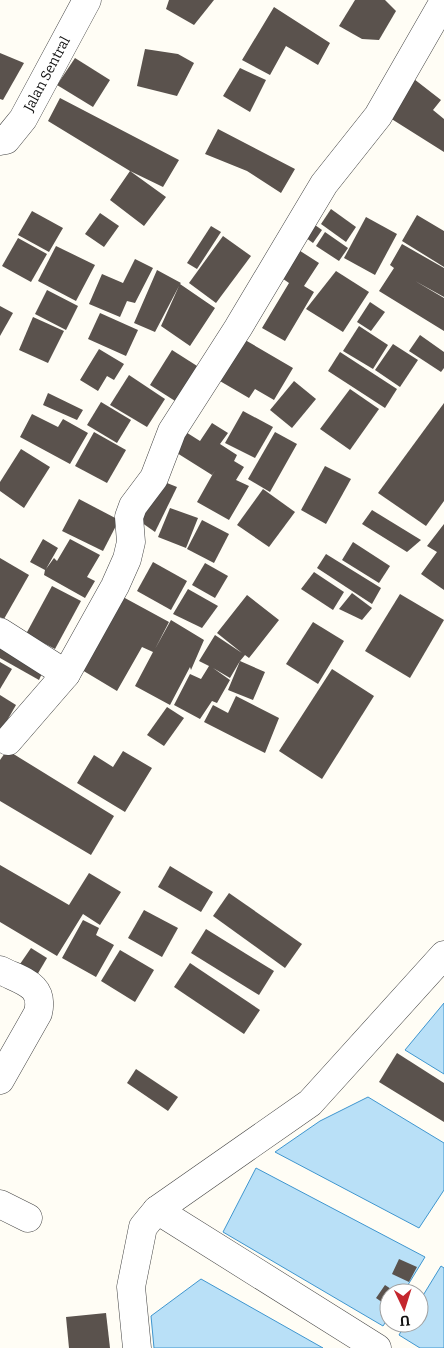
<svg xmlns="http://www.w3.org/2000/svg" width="444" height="1348" font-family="Bitter,serif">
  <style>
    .water { fill: #b9e0f7; stroke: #3f96cf }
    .building { fill: #5a524d }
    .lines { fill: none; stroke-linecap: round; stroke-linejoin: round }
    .minor-casing { stroke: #444; stroke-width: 29 }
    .minor { stroke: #fff; stroke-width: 28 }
    .labels { text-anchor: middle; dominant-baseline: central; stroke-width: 5; stroke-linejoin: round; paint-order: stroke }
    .street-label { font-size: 14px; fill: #111; stroke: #fff }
  </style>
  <rect width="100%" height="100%" fill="#fffdf5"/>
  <g class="water">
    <polygon points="444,1003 444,1074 405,1050"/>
    <polygon points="368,1097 444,1143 444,1190 419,1228 275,1152 320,1121"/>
    <polygon points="256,1168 425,1257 403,1293 389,1293 389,1317 383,1326 223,1232"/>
    <polygon points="441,1266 444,1268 444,1348 420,1348 399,1335 406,1323 419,1323 419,1302"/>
    <polygon points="201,1279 323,1348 154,1348 151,1316"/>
  </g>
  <g class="building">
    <polygon points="169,0 214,0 194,25 166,9"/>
    <polygon points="355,0 385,0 396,11 379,40 362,39 339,26"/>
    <polygon points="274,7 330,43 318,65 286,46 270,75 242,60"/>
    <polygon points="145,49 178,54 194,63 177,96 137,86"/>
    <polygon points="0,53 24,63 3,100 0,99"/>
    <polygon points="75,58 110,80 93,107 57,85"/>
    <polygon points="240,68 266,80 250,112 223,96"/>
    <polygon points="414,79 441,100 433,110 444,119 444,152 390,118"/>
    <polygon points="60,98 179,160 163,187 130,171 166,197 144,226 110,200 130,171 48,121"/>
    <polygon points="218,129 295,169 281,193 247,171 205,154"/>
    <polygon points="331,209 356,227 346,242 321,224"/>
    <polygon points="32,211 63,228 49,252 18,235"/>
    <polygon points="100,213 119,226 104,247 85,234"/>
    <polygon points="417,215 444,231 444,267 402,241"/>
    <polygon points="366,217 397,234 375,275 344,258"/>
    <polygon points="308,220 322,230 313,243 298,232"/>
    <polygon points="211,226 221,232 197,269 187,263"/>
    <polygon points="325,232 348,248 339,261 316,246"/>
    <polygon points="223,236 251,256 216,303 189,283"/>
    <polygon points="18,238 47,254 31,282 2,266"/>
    <polygon points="402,244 444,268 444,297 415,281 444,298 444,331 379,291 394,268 390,265"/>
    <polygon points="56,246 95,265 76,301 38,281"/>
    <polygon points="294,247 319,263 304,286 314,292 285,341 262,328 289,283 276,274"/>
    <polygon points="135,259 153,268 135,303 127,301 120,317 89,304 102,274 123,283"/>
    <polygon points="157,270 181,283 180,284 215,308 190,346 161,326 179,286 155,332 134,323"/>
    <polygon points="336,271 369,292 343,332 306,309"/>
    <polygon points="47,290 78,306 66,330 35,314"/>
    <polygon points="370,302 385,312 371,331 357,322"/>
    <polygon points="0,306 13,313 0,336"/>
    <polygon points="100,313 138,330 126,356 88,339"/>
    <polygon points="33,317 64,331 48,363 19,350"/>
    <polygon points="359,326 388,345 373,369 343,351"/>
    <polygon points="420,335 444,352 444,368 441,372 409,351"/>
    <polygon points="240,337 293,368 274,400 255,389 249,398 213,377"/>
    <polygon points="393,344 418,360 400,387 375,370"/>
    <polygon points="99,349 124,364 114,380 107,376 98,391 80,380"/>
    <polygon points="172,350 205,371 183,406 150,385"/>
    <polygon points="340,352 397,389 385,408 328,371"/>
    <polygon points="129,375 165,399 147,427 110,405"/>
    <polygon points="294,381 316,399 292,428 270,410"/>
    <polygon points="350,389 379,409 350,450 320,429"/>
    <polygon points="48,393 83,410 77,420 43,405"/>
    <polygon points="101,402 131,420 117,443 87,425"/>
    <polygon points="444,403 444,501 426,526 378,493"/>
    <polygon points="243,411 273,427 255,458 225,443"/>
    <polygon points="32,414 58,427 63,419 88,433 70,464 20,437"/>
    <polygon points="212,423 228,433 220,444 237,455 234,461 244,467 236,480 249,486 229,520 197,502 215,470 212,475 169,448 181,429 200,441"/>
    <polygon points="94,432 126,450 107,483 75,466"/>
    <polygon points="275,432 297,444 270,492 248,479"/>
    <polygon points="21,449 50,467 24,508 0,491 0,482"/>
    <polygon points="325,466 351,479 326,524 301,510"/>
    <polygon points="157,479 177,487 155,532 138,520"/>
    <polygon points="263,489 295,512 269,547 237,525"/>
    <polygon points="79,499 119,520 103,551 62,531"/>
    <polygon points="170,508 198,518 186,548 158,537"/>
    <polygon points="372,510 421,540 407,552 362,524"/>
    <polygon points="202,520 229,534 214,563 187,549"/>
    <polygon points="444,524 444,590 421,574 437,552 427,546"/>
    <polygon points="43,539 58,548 46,569 54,558 57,561 70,539 100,555 87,577 95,581 85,598 44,575 45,570 30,562"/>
    <polygon points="353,542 390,566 379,583 342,560"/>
    <polygon points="326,554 381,588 372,604 317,568"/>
    <polygon points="0,558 29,575 4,619 0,617"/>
    <polygon points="153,562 187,581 171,610 137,591"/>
    <polygon points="205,563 228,576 215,598 192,585"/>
    <polygon points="314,572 344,592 333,610 301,589"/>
    <polygon points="52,586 81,601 55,649 26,634"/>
    <polygon points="188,589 218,606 202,628 173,614"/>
    <polygon points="112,591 169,622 155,649 171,620 204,640 191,670 190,667 170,705 135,686 153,652 142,647 117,691 77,667"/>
    <polygon points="352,593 372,608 362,620 339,609"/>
    <polygon points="400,594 444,620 410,678 365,651"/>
    <polygon points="247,595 279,620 249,658 245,655 240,661 265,672 253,700 228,690 240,661 230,678 213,668 230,680 217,703 212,701 200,719 174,705 190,674 201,679 209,666 199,661 215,635 242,653 217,633"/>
    <polygon points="313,622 344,641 318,684 286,664"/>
    <polygon points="0,636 46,665 39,680 0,658"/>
    <polygon points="0,662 12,669 0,689"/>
    <polygon points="332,669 374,696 322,779 279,751"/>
    <polygon points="0,695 16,705 0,733"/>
    <polygon points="236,696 279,718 265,753 204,722 213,705 228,713"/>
    <polygon points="167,707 184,718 164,746 147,735"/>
    <polygon points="7,750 114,816 91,855 0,801 0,760"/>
    <polygon points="123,751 152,768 125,812 77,783 94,755 113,767"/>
    <polygon points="0,865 69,905 89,873 121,892 100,925 83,914 57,956 0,922"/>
    <polygon points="170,866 213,892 201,912 158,887"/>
    <polygon points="229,893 302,944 285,968 213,916"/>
    <polygon points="144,910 178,928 162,957 128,938"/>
    <polygon points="83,920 99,928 96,935 114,945 96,977 62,958"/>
    <polygon points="206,929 274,971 259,995 191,953"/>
    <polygon points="31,948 47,958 37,975 20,964"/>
    <polygon points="120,950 154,970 135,1002 101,981"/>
    <polygon points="190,963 260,1010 244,1034 174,987"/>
    <polygon points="397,1053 444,1083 444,1122 379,1082"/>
    <polygon points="136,1069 178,1097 168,1111 127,1083"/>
    <polygon points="399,1259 417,1267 409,1282 392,1274"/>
    <polygon points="385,1285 397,1293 389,1293 389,1307 376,1298"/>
    <polygon points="106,1313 110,1348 69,1348 66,1317"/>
  </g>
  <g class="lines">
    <defs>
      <g id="minor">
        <polyline points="0,141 6,140 23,119 87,0"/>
        <polyline points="0,632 66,674"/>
        <polyline points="8,741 66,674 115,586 127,559 131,542 129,517 133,506 154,478 172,431 238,328 324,184 378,116 444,1"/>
        <path d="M0,970C21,981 45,984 38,1013L0,1080"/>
        <polyline points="0,1204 28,1218"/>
        <polyline points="157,1210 310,1103 444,955"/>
        <polyline points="137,1348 131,1287 143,1227 157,1210 377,1348"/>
      </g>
    </defs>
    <use href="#minor" class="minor-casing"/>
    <use href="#minor" class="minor"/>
  </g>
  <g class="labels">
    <g class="street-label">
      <text transform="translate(47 74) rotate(-62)">Jalan Sentral</text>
    </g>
  </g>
  <g transform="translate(404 1308) rotate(176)"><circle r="24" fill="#ffffff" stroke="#a0a0a0"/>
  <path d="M0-4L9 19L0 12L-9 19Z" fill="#c4262e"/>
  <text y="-8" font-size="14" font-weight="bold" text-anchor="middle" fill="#111111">U</text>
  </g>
</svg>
